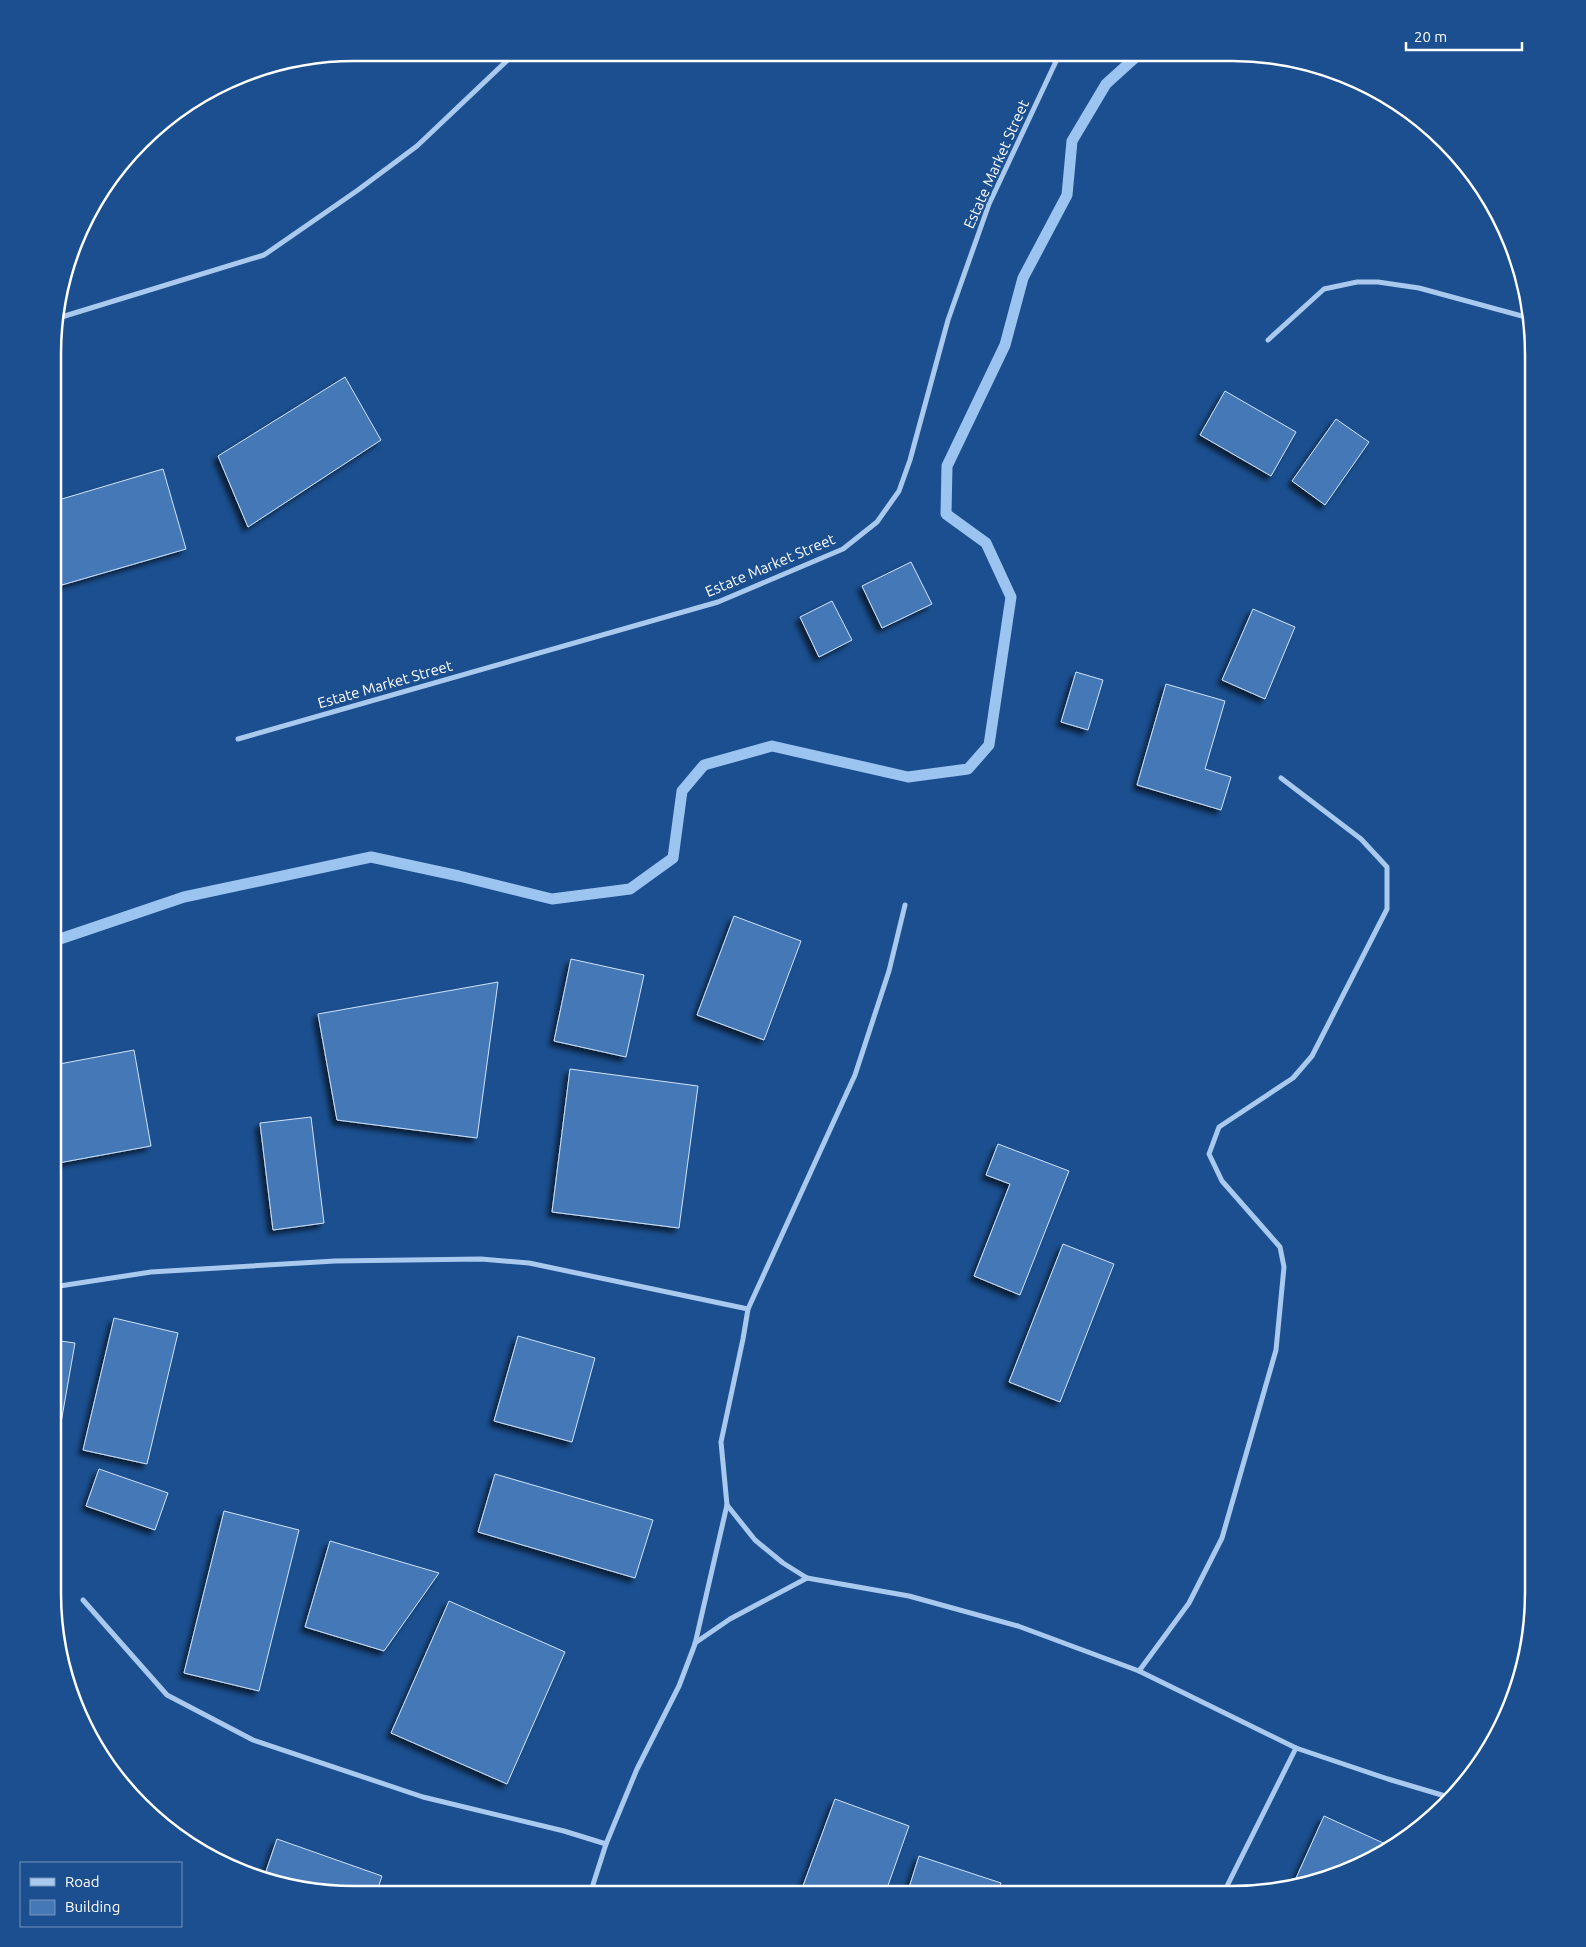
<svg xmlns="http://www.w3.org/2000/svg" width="1586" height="1947" font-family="Ubuntu,sans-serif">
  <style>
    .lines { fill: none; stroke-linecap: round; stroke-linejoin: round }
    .stream { stroke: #9cc4f0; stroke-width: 11 }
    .building { fill: #4478b7; stroke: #cfe3fa; filter: url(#shadow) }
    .street { stroke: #a9c9ee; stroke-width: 5 }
    .labels { text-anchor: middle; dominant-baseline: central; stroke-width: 4.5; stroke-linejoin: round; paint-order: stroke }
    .street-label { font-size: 15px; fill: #fff; stroke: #1b4f8f }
    .rim { fill: none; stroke: #fff; stroke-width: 2.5 }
  </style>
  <defs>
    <filter id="shadow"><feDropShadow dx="-4.5" dy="4.5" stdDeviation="2.5" flood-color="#0009"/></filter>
  </defs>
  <rect width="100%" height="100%" fill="#1b4f8f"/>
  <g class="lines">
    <polyline class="stream" points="54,941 184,897 371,857 459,876 552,899 630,889 673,858 682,791 704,765 772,746 908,777 968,769 989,745 1011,597 986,543 946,514 947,466 1005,345 1023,278 1067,195 1072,141 1106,84 1138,55"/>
  </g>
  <g class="building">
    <polygon points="345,377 381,440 248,527 218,456"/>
    <polygon points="1225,391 1296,432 1271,476 1200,435"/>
    <polygon points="1336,419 1369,442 1325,505 1292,481"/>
    <polygon points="163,469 186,549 55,587 55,501"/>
    <polygon points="911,562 932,604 882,628 862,586"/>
    <polygon points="832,601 852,640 819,657 800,617"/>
    <polygon points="1253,609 1295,627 1265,699 1222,680"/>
    <polygon points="1076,672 1103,680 1088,730 1061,722"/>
    <polygon points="1166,684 1225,701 1205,769 1231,777 1221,810 1137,785"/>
    <polygon points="734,916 801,941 764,1040 697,1015"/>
    <polygon points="571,959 644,975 626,1057 554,1041"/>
    <polygon points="498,982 477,1138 337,1120 318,1014"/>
    <polygon points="134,1050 151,1146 53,1164 54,1065"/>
    <polygon points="570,1069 698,1086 679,1228 552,1212"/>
    <polygon points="311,1117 324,1223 273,1230 260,1123"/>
    <polygon points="998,1144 1069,1171 1020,1295 974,1276 1010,1184 986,1175"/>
    <polygon points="1063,1244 1114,1264 1060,1402 1009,1382"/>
    <polygon points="114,1318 178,1333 147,1464 83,1450"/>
    <polygon points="518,1336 595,1358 572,1442 494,1421"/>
    <polygon points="53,1340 75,1343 58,1440 53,1440"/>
    <polygon points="99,1469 168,1493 155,1530 86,1506"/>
    <polygon points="495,1474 653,1520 635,1578 478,1532"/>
    <polygon points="224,1511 299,1530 259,1691 184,1673"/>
    <polygon points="330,1541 439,1573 384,1651 305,1627"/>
    <polygon points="449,1601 565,1652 507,1784 391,1733"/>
    <polygon points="835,1799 909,1826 885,1894 800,1894"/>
    <polygon points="1324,1816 1392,1847 1383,1854 1310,1884 1292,1887"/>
    <polygon points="277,1839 382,1876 376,1894 334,1894 263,1880"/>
    <polygon points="919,1856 1001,1883 997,1894 907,1894"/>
  </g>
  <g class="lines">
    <g class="street">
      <polyline points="55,319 264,255 358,190 417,146 515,53"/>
      <polyline points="1268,340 1324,289 1357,282 1378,282 1419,288 1529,318"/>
      <polyline points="238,739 718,602 843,549 877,522 899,491 910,460 948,320 989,204 1059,55"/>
      <polyline points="53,1287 151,1272 335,1261 481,1259 529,1263 748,1309"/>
      <polyline points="727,1505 755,1540 783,1563 807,1578 909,1596 1018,1626 1139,1671 1296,1748 1388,1779 1452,1798"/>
      <polyline points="83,1600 167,1695 253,1740 423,1797 564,1831 606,1844 637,1769 679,1686 695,1644 727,1505 721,1442 743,1339 748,1309 855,1075 889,971 905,905"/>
      <polyline points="695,1643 730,1619 807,1578"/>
      <polyline points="1139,1671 1189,1603 1222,1538 1276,1350 1284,1267 1280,1247 1222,1181 1209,1154 1219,1127 1293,1078 1312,1056 1387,909 1387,867 1361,839 1281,778"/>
      <polyline points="590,1894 606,1844"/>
      <polyline points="1221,1894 1226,1888 1296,1748"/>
    </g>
  </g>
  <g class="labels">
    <g class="street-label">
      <text transform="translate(996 164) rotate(-66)">Estate Market Street</text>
      <text transform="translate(770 565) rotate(-23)">Estate Market Street</text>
      <text transform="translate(385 684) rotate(-16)">Estate Market Street</text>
    </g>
  </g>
  <path d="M0 0H1586V1947H0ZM354 61H1232A293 293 0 0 1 1525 354V1593A293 293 0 0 1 1232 1886H354A293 293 0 0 1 61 1593V354A293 293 0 0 1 354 61Z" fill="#1b4f8f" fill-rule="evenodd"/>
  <path class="rim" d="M354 61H1232A293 293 0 0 1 1525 354V1593A293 293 0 0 1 1232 1886H354A293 293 0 0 1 61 1593V354A293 293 0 0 1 354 61Z"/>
  <rect x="20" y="1862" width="162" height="65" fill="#1b4f8f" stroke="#7695bc"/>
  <rect x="30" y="1878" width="25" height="8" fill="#a9c9ee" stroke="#7695bc"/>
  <text x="65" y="1887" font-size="15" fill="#ffffff">Road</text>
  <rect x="30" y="1900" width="25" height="15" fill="#4478b7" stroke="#7695bc"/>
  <text x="65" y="1912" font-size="15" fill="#ffffff">Building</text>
  <path d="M1406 42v8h116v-8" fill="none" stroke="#ffffff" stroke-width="2.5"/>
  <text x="1414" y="42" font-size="15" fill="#ffffff" stroke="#1b4f8f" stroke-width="4" paint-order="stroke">20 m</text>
</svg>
